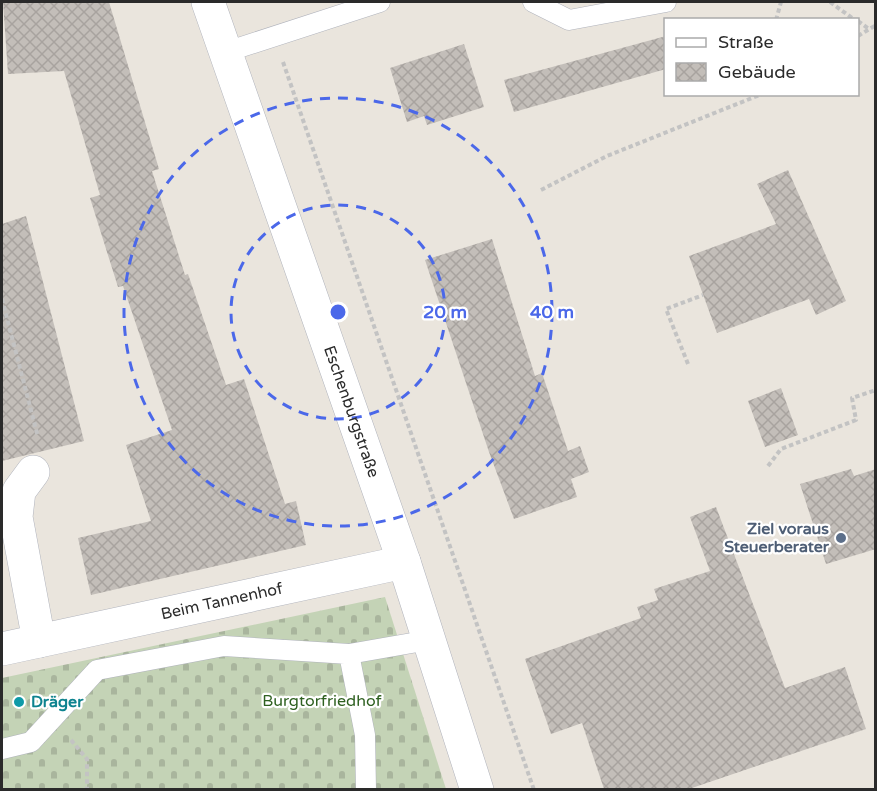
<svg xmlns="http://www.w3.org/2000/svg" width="877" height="791" font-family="'Varela Round',sans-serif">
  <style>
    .cemetery { fill: url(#cemetery-stones) }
    .building { fill: url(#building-cross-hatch) }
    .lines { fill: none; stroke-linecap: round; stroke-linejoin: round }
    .lane-casing { stroke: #b0b3bc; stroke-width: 21 }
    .street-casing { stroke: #b0b3bc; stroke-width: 34 }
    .path { stroke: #c3c3c3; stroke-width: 4; stroke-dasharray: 4.5 3; stroke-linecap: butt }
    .lane { stroke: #fff; stroke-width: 20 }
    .street { stroke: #fff; stroke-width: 33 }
    .ring { fill: none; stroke: #4b68e9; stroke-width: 3; stroke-dasharray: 10 8 }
    .service-dot { fill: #5c6f8a; stroke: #fff; stroke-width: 2 }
    .culture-dot { fill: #0f9aa8; stroke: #fff; stroke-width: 2 }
    .labels { text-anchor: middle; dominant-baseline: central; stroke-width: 4.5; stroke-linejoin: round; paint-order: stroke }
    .street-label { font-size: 16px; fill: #2a2a2a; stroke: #fff }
    .service-label { font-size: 16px; font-weight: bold; fill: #4e5e75; stroke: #fff; text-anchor: end }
    .park-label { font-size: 16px; fill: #2e6020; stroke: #fff }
    .culture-label { font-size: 16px; font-weight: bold; fill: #0d838f; stroke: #fff; text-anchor: start }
    .centre { fill: #4b68e9; stroke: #fff; stroke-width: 3 }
    .ring-label { font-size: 18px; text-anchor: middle; font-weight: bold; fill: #4b68e9; stroke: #fff; stroke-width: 4.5; stroke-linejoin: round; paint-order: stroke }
  </style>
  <defs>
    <pattern id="cemetery-stones" width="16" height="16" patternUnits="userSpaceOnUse" patternTransform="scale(1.5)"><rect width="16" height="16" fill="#c4d3b6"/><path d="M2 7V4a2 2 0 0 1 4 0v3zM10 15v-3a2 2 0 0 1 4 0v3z" fill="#a9b59d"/></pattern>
    <pattern id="building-cross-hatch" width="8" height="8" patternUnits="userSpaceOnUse" patternTransform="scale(1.5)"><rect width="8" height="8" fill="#c3beb9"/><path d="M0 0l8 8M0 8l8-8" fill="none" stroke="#a8a39f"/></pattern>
  </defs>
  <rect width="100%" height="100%" fill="#eae5dd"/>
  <polygon class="cemetery" points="385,597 446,789 2,789 2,678"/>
  <g class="building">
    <polygon points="3,2 109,2 159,169 152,171 185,275 188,274 226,385 244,379 285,504 296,501 306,545 91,595 78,538 151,521 126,445 172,430 123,286 118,287 90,198 100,195 64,71 8,74"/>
    <polygon points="666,36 666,69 514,112 504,80"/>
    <polygon points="464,44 484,107 427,125 424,116 407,122 390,68"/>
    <polygon points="788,170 846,301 816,315 809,299 717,333 689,256 776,224 757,184"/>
    <polygon points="26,216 84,441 2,461 2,224"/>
    <polygon points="492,239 535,376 542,373 568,451 580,446 589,472 571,479 577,497 514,519 489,452 425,260"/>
    <polygon points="781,388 798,435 765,447 748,401"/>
    <polygon points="851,469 854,476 876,469 876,549 826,564 800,484"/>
    <polygon points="716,507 785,688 845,667 866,729 689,789 604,789 582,723 551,734 525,659 641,618 637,607 658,600 654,589 710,571 690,517"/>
  </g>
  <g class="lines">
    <defs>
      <g id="lane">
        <polyline points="533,2 569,20 666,2"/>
        <polyline points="226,52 380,2"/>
        <polyline points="349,654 429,640"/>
        <polyline points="2,749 31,742 97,670 224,646 349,654 365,735 366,790"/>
      </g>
      <g id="street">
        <path id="s1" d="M208,2L404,562L477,790"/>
        <polyline points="33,472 19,491 16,517 39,641"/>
        <path id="s2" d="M2,649L404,562"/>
      </g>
    </defs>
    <use href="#lane" class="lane-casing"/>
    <use href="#street" class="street-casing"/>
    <g class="path">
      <polyline points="830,2 855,20"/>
      <polyline points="776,20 781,2"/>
      <polyline points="858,21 869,29"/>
      <polyline points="858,36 876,25"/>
      <polyline points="283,62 534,790"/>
      <polyline points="541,190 607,156 762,94"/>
      <polyline points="2,299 38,437"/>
      <polyline points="688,364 666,309 703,295"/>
      <polyline points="768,466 781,449 856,420 852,398 876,390"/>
      <polyline points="71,740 87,759 87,790"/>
    </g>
    <use href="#lane" class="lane"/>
    <use href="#street" class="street"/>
  </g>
  <g class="ring">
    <circle cx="338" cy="312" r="107"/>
    <circle cx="338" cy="312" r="214"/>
  </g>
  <circle class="service-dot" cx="841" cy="538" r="6"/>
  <circle class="culture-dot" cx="19" cy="702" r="6"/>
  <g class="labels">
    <g class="street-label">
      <text stroke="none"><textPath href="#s1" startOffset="434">Eschenburgstraße</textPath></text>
      <text stroke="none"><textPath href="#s2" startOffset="225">Beim Tannenhof</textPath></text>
    </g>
    <g class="service-label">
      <text x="829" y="529">Ziel voraus<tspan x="829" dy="18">Steuerberater</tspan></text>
    </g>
    <g class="park-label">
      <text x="322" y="701">Burgtorfriedhof</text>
    </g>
    <g class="culture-label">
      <text x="31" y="702">Dräger</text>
    </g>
  </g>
  <circle cx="338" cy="312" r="9" class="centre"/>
  <g class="ring-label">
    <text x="445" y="318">20 m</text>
    <text x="552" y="318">40 m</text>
  </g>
  <rect width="877" height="791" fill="none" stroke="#2a2a2a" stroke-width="6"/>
  <rect x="664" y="18" width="195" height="78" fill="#ffffff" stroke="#aaaaaa" stroke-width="1.5"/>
  <rect x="676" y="38" width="30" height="9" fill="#ffffff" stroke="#aaaaaa" stroke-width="1.5"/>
  <text x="718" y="48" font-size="18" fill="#2a2a2a">Straße</text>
  <rect x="676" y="63" width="30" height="18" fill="url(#building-cross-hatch)" stroke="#aaaaaa" stroke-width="1.5"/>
  <text x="718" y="78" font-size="18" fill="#2a2a2a">Gebäude</text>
</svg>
